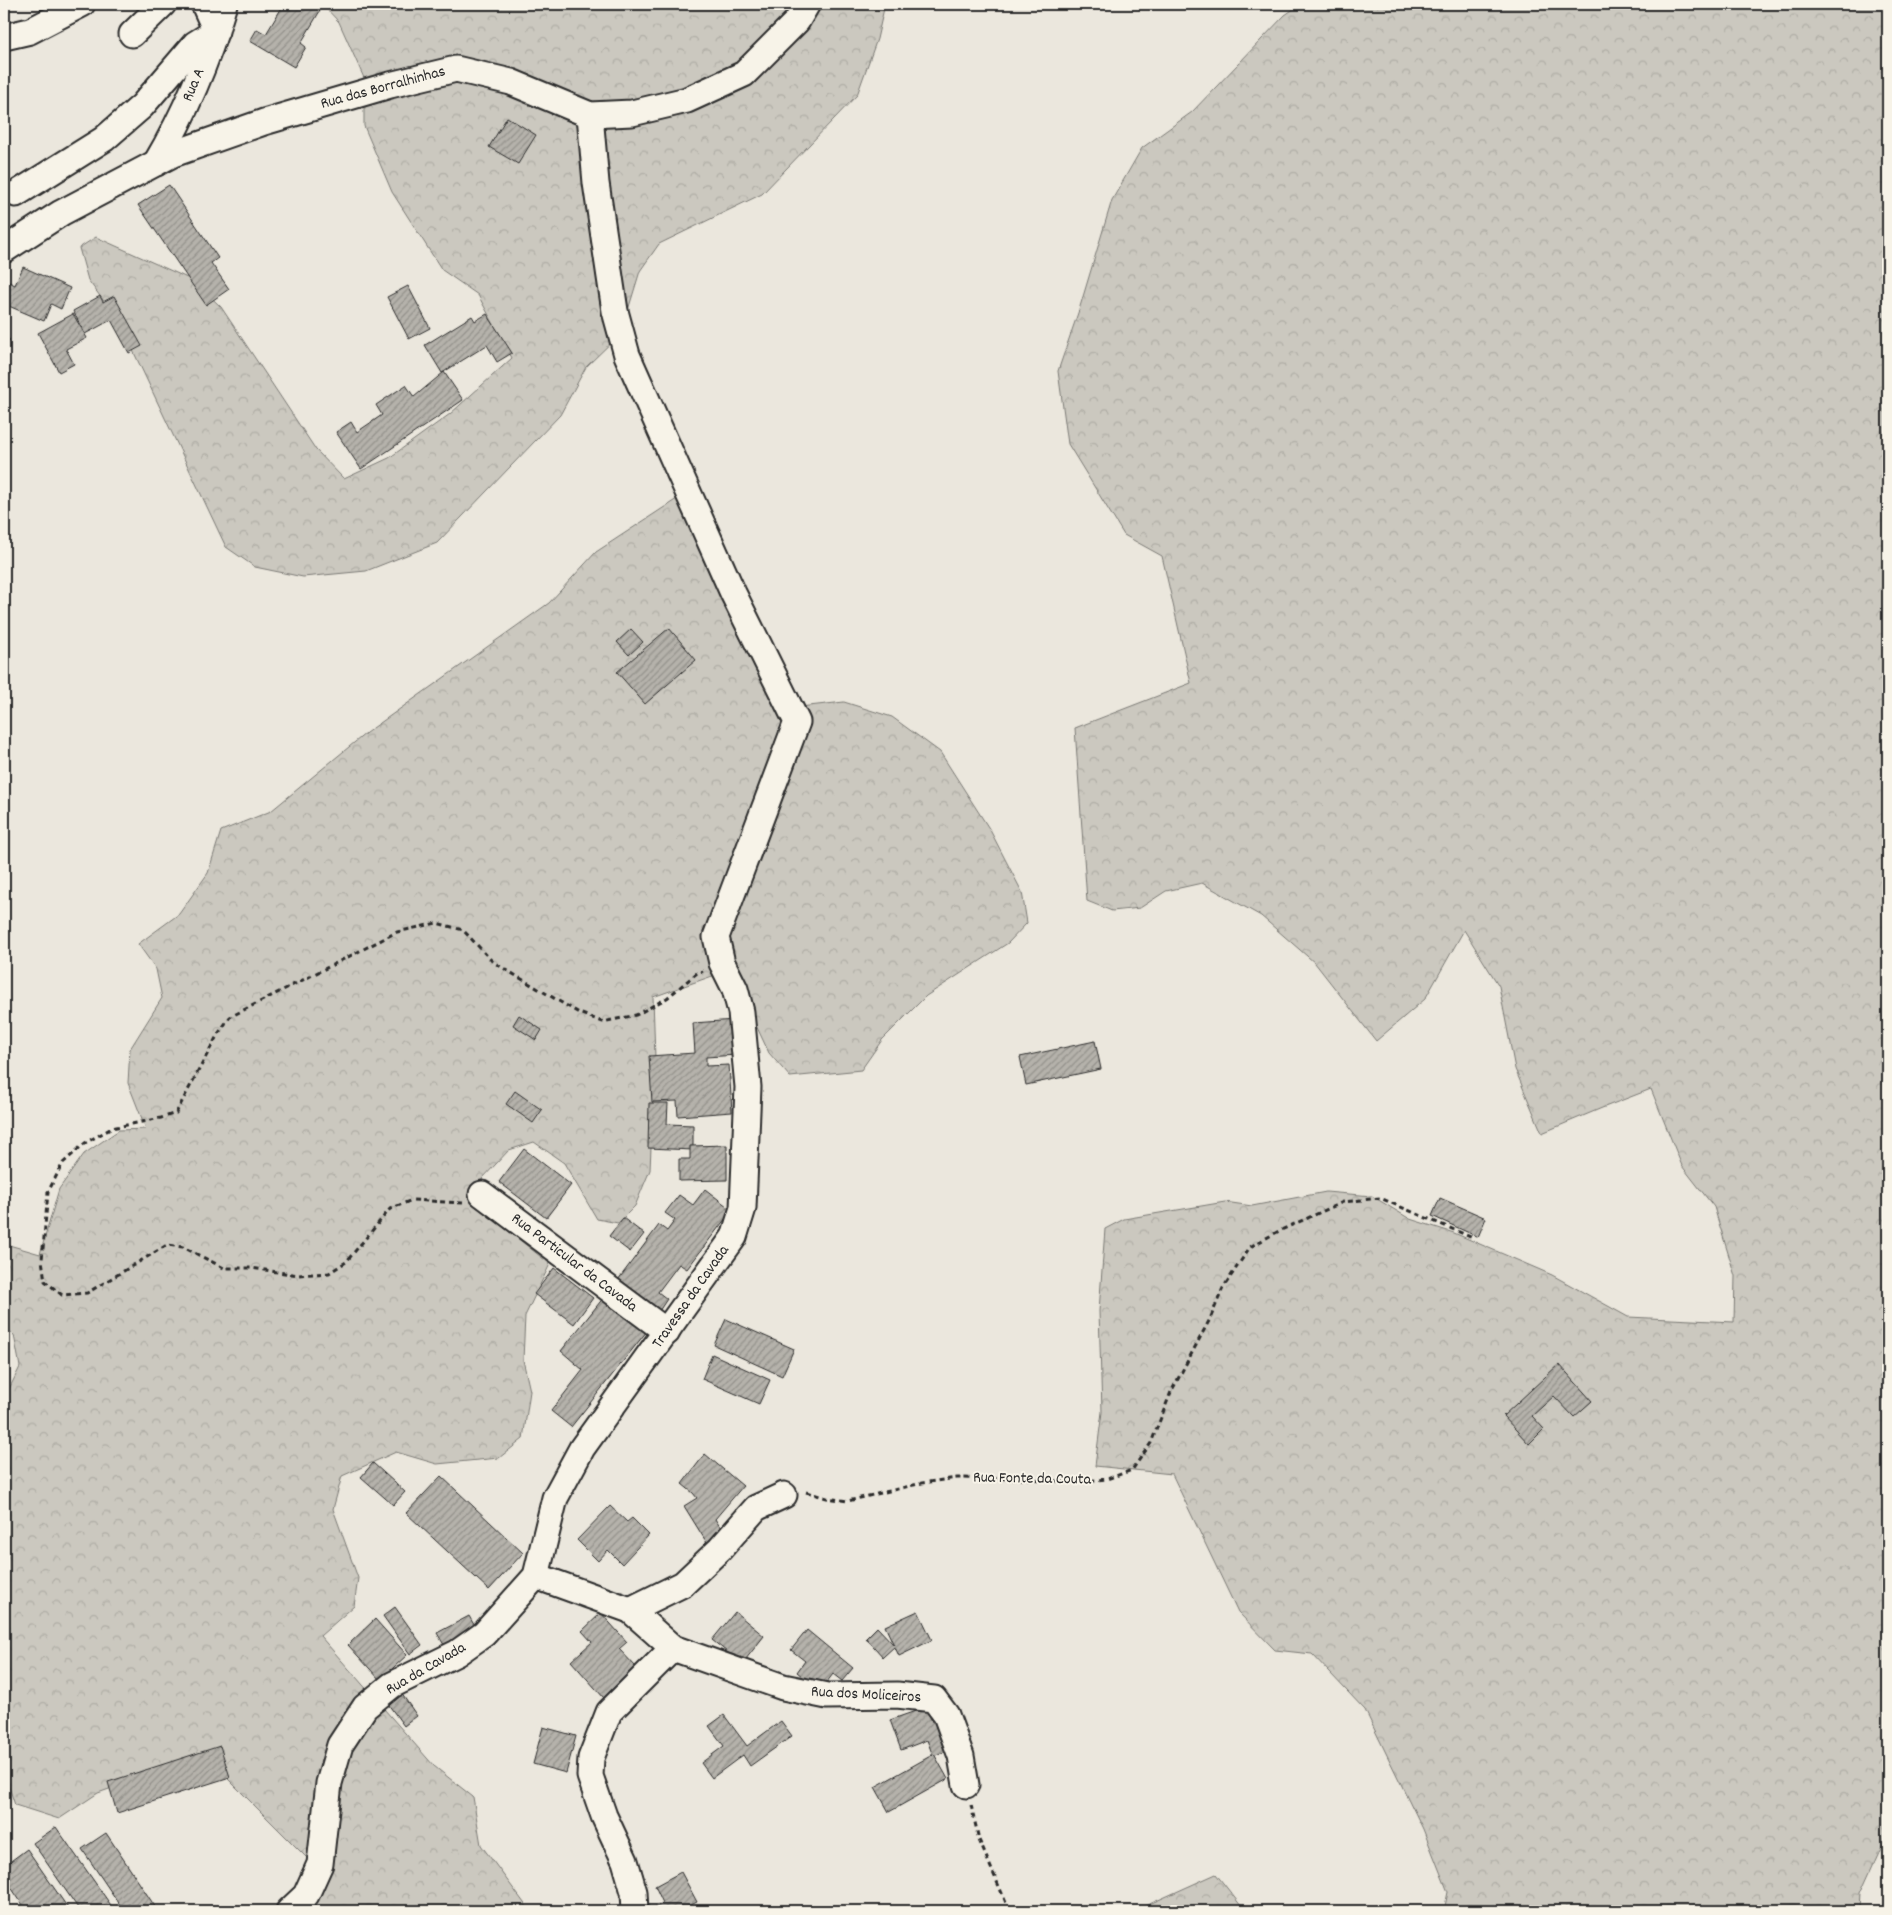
<svg xmlns="http://www.w3.org/2000/svg" width="1892" height="1915" font-family="Dekko,sans-serif">
  <style>
    .forest { fill: url(#forest-crowns); stroke: #7b7a75 }
    .building { fill: url(#building-hatch); stroke: #2b2b2b }
    .lines { fill: none; stroke-linecap: round; stroke-linejoin: round }
    .minor-casing { stroke: #2b2b2b; stroke-width: 29 }
    .path { stroke: #2b2b2b; stroke-width: 3; stroke-dasharray: 5 4; stroke-linecap: butt }
    .minor { stroke: #f7f3e8; stroke-width: 25 }
    .labels { text-anchor: middle; dominant-baseline: central; stroke-width: 4; stroke-linejoin: round; paint-order: stroke }
    .street-label { font-size: 16px; fill: #2b2b2b; stroke: #f7f3e8 }
  </style>
  <defs>
    <pattern id="forest-crowns" width="20" height="18" patternUnits="userSpaceOnUse" patternTransform="scale(1.25)"><rect width="20" height="18" fill="#cbc8bf"/><path d="M2 6a3 3 0 1 1 6 0M12 15a3 3 0 1 1 6 0" fill="none" stroke="#aeaca4"/></pattern>
    <pattern id="building-hatch" width="6" height="6" patternUnits="userSpaceOnUse" patternTransform="scale(1.25)"><rect width="6" height="6" fill="#b5b2ab"/><path d="M-1 1l2-2M0 6l6-6M5 7l2-2" fill="none" stroke="#93918b"/></pattern>
  </defs>
  <rect width="100%" height="100%" fill="#ebe7dd"/>
  <filter id="ink" filterUnits="userSpaceOnUse"><feTurbulence type="fractalNoise" baseFrequency=".02" numOctaves="2"/><feDisplacementMap in="SourceGraphic" scale="10" xChannelSelector="R" yChannelSelector="G"/><feConvolveMatrix kernelMatrix="1 2 1 2 8 2 1 2 1" color-interpolation-filters="sRGB"/></filter>
  <g filter="url(#ink)">
    <g class="forest">
      <polygon points="322,4 885,4 877,39 857,95 762,194 659,244 640,271 621,333 586,367 560,415 437,543 366,571 303,577 255,567 226,547 120,323 88,280 79,248 96,237 194,281 221,307 316,450 344,479 389,458 450,414 512,358 478,295 442,270 392,192 364,126 364,78 339,22"/>
      <polygon points="1301,4 1888,4 1888,1831 1860,1893 1859,1911 1444,1911 1448,1892 1423,1829 1365,1710 1312,1654 1275,1650 1238,1612 1172,1474 1095,1466 1102,1412 1099,1311 1105,1229 1124,1219 1225,1202 1252,1206 1326,1192 1372,1196 1410,1219 1454,1233 1552,1275 1628,1317 1734,1322 1735,1276 1714,1207 1682,1166 1651,1089 1602,1108 1542,1133 1515,1069 1499,986 1464,930 1425,999 1376,1041 1315,963 1261,916 1202,883 1166,891 1140,908 1112,911 1087,901 1075,728 1191,683 1162,556 1124,535 1068,444 1058,371 1079,310 1112,200 1142,148 1192,112 1285,15"/>
      <polygon points="686,493 704,562 730,588 800,707 844,702 892,717 940,752 990,830 1022,892 1027,923 1008,943 926,996 882,1040 861,1070 790,1077 769,1053 734,978 718,974 653,997 655,1058 650,1170 635,1206 618,1223 597,1219 564,1163 534,1142 509,1150 482,1179 497,1222 550,1264 525,1316 523,1360 530,1391 523,1439 499,1458 437,1464 396,1452 342,1476 333,1509 358,1578 354,1606 320,1636 434,1766 473,1797 481,1845 530,1911 307,1911 313,1892 308,1859 204,1755 98,1793 59,1819 15,1805 4,1772 4,1399 20,1367 14,1335 4,1326 4,1248 9,1245 40,1254 59,1189 84,1154 119,1130 146,1129 128,1083 130,1049 162,998 156,969 138,944 179,914 208,873 221,831 271,811 366,733 549,603 596,552"/>
      <polygon points="1216,1874 1245,1911 1134,1911"/>
    </g>
    <g class="building">
      <polygon points="284,4 324,4 301,43 306,47 294,67 250,41 257,29 266,34"/>
      <polygon points="507,117 536,135 518,164 489,147"/>
      <polygon points="169,185 218,258 211,263 229,289 206,305 138,205"/>
      <polygon points="23,267 70,288 61,309 51,304 44,321 4,304 5,280 15,285"/>
      <polygon points="408,286 430,328 409,339 387,297"/>
      <polygon points="100,296 103,302 114,296 142,346 129,353 111,320 85,334 73,311"/>
      <polygon points="73,314 87,338 66,349 74,364 59,372 38,333"/>
      <polygon points="487,314 512,353 497,362 487,345 442,373 425,345 472,316 475,321"/>
      <polygon points="4,334 10,340 4,346"/>
      <polygon points="444,372 463,400 361,469 336,432 351,422 357,432 382,415 376,405 406,385 414,397"/>
      <polygon points="669,628 696,660 645,704 617,672"/>
      <polygon points="631,629 643,642 629,655 617,642"/>
      <polygon points="519,1015 542,1030 536,1040 513,1025"/>
      <polygon points="735,1020 737,1055 706,1057 706,1066 729,1065 732,1112 678,1116 677,1101 652,1102 649,1056 695,1053 693,1023"/>
      <polygon points="1095,1041 1101,1069 1026,1085 1020,1057"/>
      <polygon points="515,1091 542,1110 533,1123 506,1104"/>
      <polygon points="649,1103 668,1103 667,1124 693,1125 693,1150 648,1148"/>
      <polygon points="727,1145 727,1180 679,1181 679,1159 690,1159 690,1146"/>
      <polygon points="524,1149 571,1185 546,1218 499,1182"/>
      <polygon points="705,1189 732,1210 687,1269 679,1264 658,1292 667,1299 659,1311 618,1280 659,1225 667,1231 675,1220 665,1213 679,1195 693,1205"/>
      <polygon points="1440,1198 1486,1218 1478,1237 1432,1216"/>
      <polygon points="623,1218 644,1234 630,1252 609,1236"/>
      <polygon points="554,1268 593,1298 574,1324 534,1294"/>
      <polygon points="604,1297 647,1331 571,1427 551,1411 583,1370 561,1351"/>
      <polygon points="726,1319 794,1349 782,1376 714,1345"/>
      <polygon points="712,1354 770,1380 759,1404 702,1379"/>
      <polygon points="1559,1364 1592,1401 1574,1417 1554,1396 1532,1416 1544,1429 1529,1444 1503,1416"/>
      <polygon points="705,1454 743,1486 715,1519 724,1533 707,1543 684,1506 697,1498 693,1493 682,1484"/>
      <polygon points="373,1463 405,1492 393,1505 361,1477"/>
      <polygon points="441,1476 523,1553 489,1590 406,1513"/>
      <polygon points="610,1506 627,1522 632,1518 649,1535 622,1564 608,1550 598,1561 577,1540"/>
      <polygon points="395,1607 422,1645 410,1654 383,1616"/>
      <polygon points="918,1611 932,1640 899,1656 885,1626"/>
      <polygon points="735,1612 764,1636 742,1664 712,1640"/>
      <polygon points="601,1613 627,1642 619,1649 637,1668 604,1698 571,1661 592,1642 582,1631"/>
      <polygon points="469,1616 478,1632 447,1650 437,1633"/>
      <polygon points="375,1619 407,1655 380,1680 348,1645"/>
      <polygon points="877,1627 895,1646 883,1657 866,1638"/>
      <polygon points="807,1630 853,1668 842,1681 833,1674 820,1691 797,1672 805,1661 791,1650"/>
      <polygon points="399,1690 417,1716 404,1726 385,1700"/>
      <polygon points="927,1707 932,1722 942,1718 953,1749 933,1756 927,1740 901,1750 890,1720"/>
      <polygon points="724,1715 747,1746 781,1721 792,1736 750,1766 743,1755 712,1778 701,1763 724,1746 709,1726"/>
      <polygon points="543,1727 576,1736 566,1773 533,1764"/>
      <polygon points="220,1746 230,1777 117,1813 108,1782"/>
      <polygon points="934,1754 948,1779 889,1812 875,1787"/>
      <polygon points="56,1827 115,1911 80,1911 33,1843"/>
      <polygon points="106,1833 158,1911 124,1911 82,1849"/>
      <polygon points="27,1849 70,1911 27,1911 4,1877 4,1866"/>
      <polygon points="681,1872 697,1902 679,1911 653,1911 652,1909 663,1903 655,1886"/>
    </g>
    <g class="lines">
      <defs>
        <g id="minor">
          <polyline points="132,34 163,4"/>
          <polyline points="4,37 30,31 82,4"/>
          <path d="M156,163C185,114 208,59 224,4"/>
          <polyline points="16,194 104,139 142,106 195,44 216,31 204,4"/>
          <polyline points="4,250 61,213 173,154 264,122 390,85 456,69 511,82 590,115 632,113 687,100 744,74 797,21 807,4"/>
          <polyline points="482,1194 667,1332"/>
          <polyline points="536,1576 630,1610 673,1648 783,1687 827,1696 897,1695 934,1699 946,1715 961,1756 966,1785"/>
          <polyline points="630,1610 683,1584 720,1549 756,1508 784,1495"/>
          <polyline points="289,1911 306,1895 320,1864 329,1783 340,1745 365,1707 392,1685 457,1653 484,1634 536,1576 555,1498 582,1448 734,1237 743,1208 748,1087 741,1012 735,989 722,963 716,937 797,722 733,593 627,355 615,311 596,183 590,115"/>
          <polyline points="635,1911 634,1892 625,1861 604,1816 590,1776 591,1758 609,1712 673,1648"/>
        </g>
      </defs>
      <use href="#minor" class="minor-casing"/>
      <g class="path">
        <polyline points="463,1203 412,1200 390,1209 346,1262 329,1273 298,1275 251,1268 224,1268 183,1247 167,1245 87,1293 62,1295 45,1281 42,1260 48,1192 63,1163 85,1143 112,1128 161,1118 176,1113 218,1034 230,1017 397,932 437,923 463,930 493,962 579,1013 603,1022 636,1015 667,998 697,973 703,971"/>
        <polyline points="806,1492 827,1498 848,1501 922,1483 957,1478 1031,1479 1071,1482 1107,1479 1132,1470 1151,1443 1171,1392 1210,1319 1223,1288 1250,1247 1279,1231 1343,1202 1380,1198 1473,1238"/>
        <polyline points="971,1805 979,1840 1007,1905 1015,1911"/>
      </g>
      <use href="#minor" class="minor"/>
    </g>
  </g>
  <g class="labels">
    <g class="street-label">
      <text transform="translate(194 85) rotate(-67)">Rua A</text>
      <text transform="translate(383 88) rotate(-15)">Rua das Borralhinhas</text>
      <text transform="translate(574 1263) rotate(37)">Rua Particular da Cavada</text>
      <text transform="translate(691 1297) rotate(-55)">Travessa da Cavada</text>
      <text transform="translate(1032 1479) rotate(1)">Rua Fonte da Couta</text>
      <text transform="translate(426 1669) rotate(-30)">Rua da Cavada</text>
      <text transform="translate(866 1695) rotate(3)">Rua dos Moliceiros</text>
    </g>
  </g>
  <rect width="1892" height="1915" fill="none" stroke="#f7f3e8" stroke-width="20"/>
  <rect x="10" y="10" width="1872" height="1895" fill="none" stroke="#2b2b2b" stroke-width="2" filter="url(#ink)"/>
</svg>
